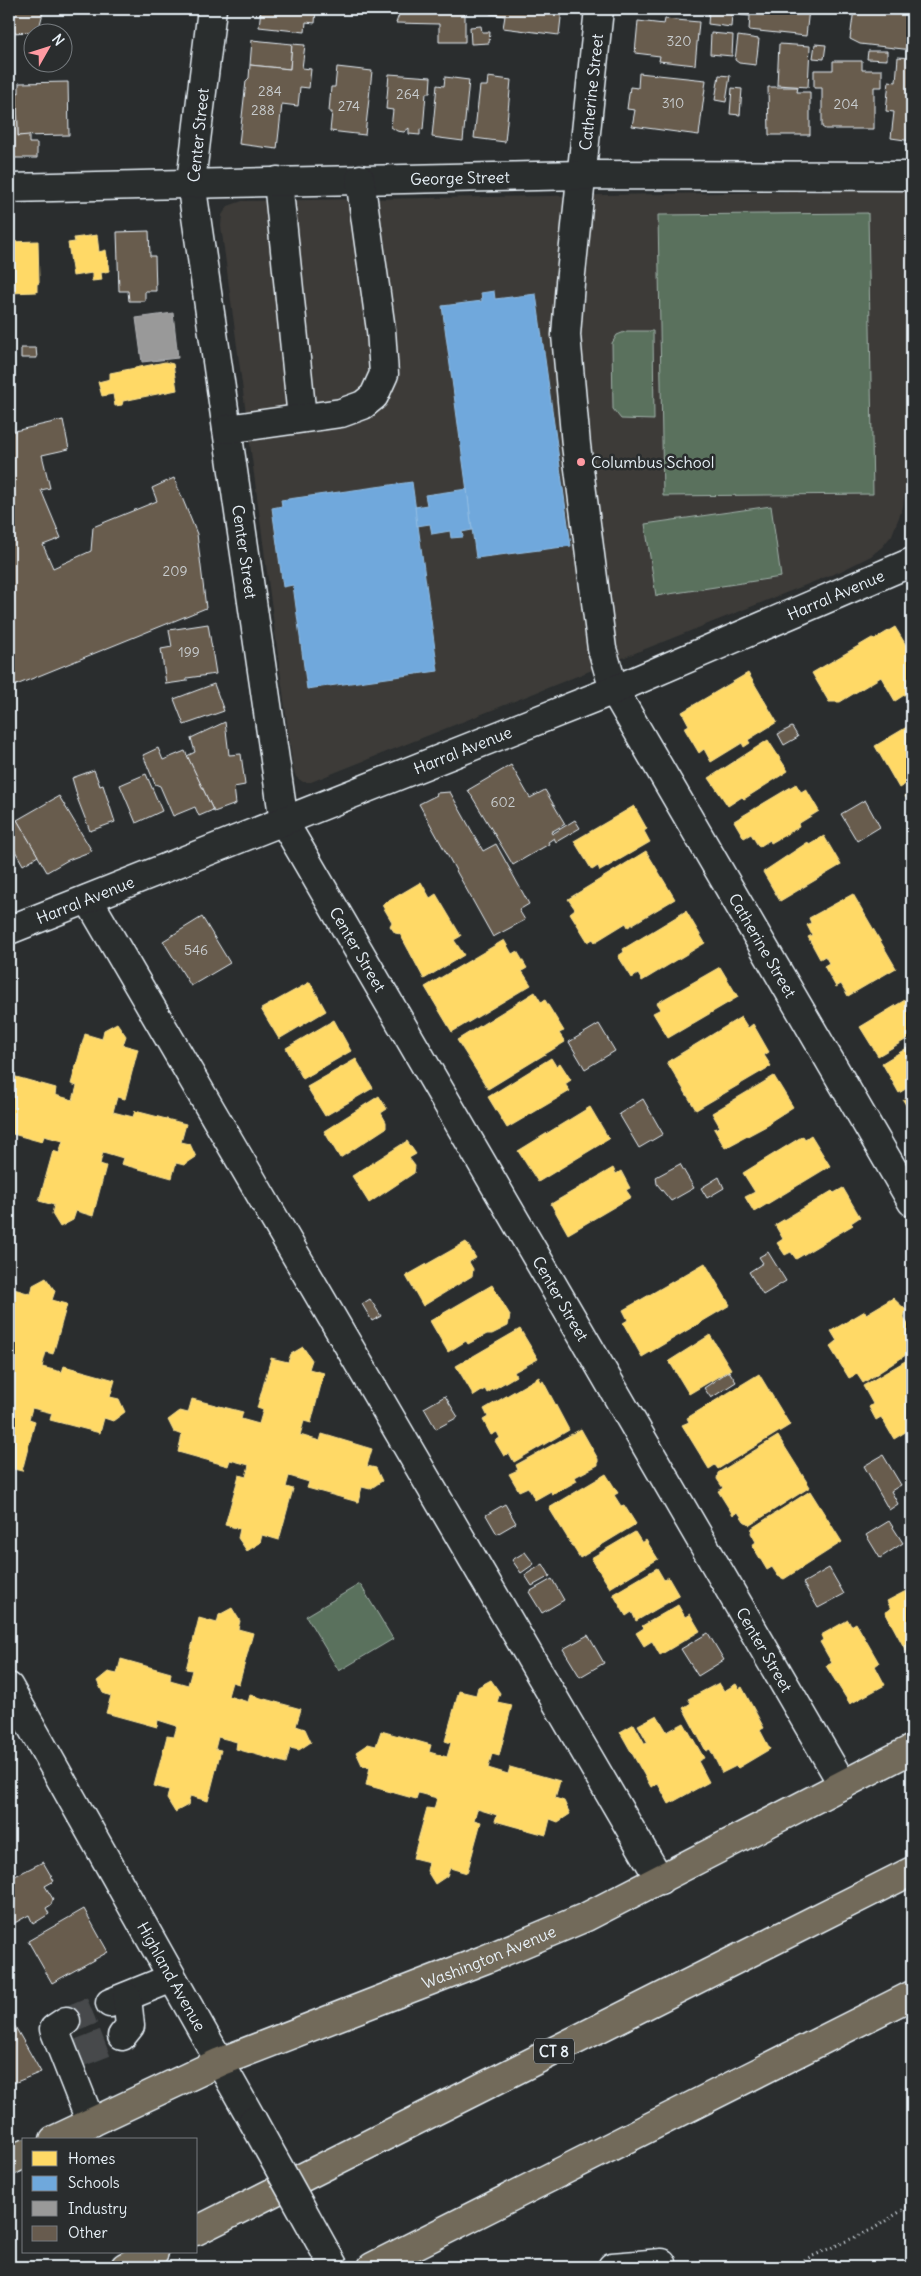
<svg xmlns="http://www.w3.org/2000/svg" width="921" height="2276" font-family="Delius,sans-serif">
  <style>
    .built { fill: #3c3b38 }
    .green { fill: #5a715d; stroke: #a1b1aa }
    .homes { fill: #ffd966; stroke: #f8e092 }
    .schools { fill: #6fa8dc; stroke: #93bee4 }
    .industry { fill: #999; stroke: #b1b3b6 }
    .building { fill: #675b4e; stroke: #e8f1f8 }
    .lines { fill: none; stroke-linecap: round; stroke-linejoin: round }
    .minor-tunnel { stroke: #464a4c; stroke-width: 28; stroke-dasharray: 28 14; stroke-linecap: butt }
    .minor-casing { stroke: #e8f1f8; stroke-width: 31 }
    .major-casing { stroke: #e8f1f8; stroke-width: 31 }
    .highway-casing { stroke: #e8f1f8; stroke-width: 31 }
    .path { stroke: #e8f1f8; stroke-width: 3; stroke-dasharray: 1 4; stroke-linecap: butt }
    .minor { stroke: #2a2d2e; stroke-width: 28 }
    .major { stroke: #726b5a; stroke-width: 28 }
    .highway { stroke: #726b5a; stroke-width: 28 }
    .minor-bridge-casing { stroke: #e8f1f8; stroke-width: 31; stroke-linecap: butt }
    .minor-bridge { stroke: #2a2d2e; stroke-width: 28 }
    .poi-dot { fill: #ff9aa2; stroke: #2a2d2e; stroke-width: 2 }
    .labels { text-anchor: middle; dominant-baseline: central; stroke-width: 5; stroke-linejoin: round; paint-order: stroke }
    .number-label { font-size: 14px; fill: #c8ccce }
    .shield { fill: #2a2d2e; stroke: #afb6bb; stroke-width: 1 }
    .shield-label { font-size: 15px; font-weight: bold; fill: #e8f1f8 }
    .street-label { font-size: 16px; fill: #e8f1f8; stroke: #2a2d2e }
    .poi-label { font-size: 16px; fill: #e8f1f8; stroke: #2a2d2e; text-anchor: start }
  </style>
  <rect width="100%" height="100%" fill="#2a2d2e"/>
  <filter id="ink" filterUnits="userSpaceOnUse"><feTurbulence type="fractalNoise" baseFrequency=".02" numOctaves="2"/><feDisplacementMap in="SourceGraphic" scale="10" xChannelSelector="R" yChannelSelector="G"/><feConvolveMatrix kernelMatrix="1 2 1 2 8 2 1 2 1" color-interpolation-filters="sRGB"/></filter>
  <g filter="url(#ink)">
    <polygon class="built" points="904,190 912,191 912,435 903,507 892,535 882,547 871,556 841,571 311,782 303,782 296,777 293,768 221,226 222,215 228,206 242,201"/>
    <g class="green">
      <polygon points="868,213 873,494 663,496 658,215"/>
      <polygon points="627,331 653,331 654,420 621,419 613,409 612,343 617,335"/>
      <polygon points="771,506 781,577 656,596 645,524"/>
      <polygon points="360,1584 393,1639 339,1671 306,1616"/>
    </g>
    <g class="homes">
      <polygon points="97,235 99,252 106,250 109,271 101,273 102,280 92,281 92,273 73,276 68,243 75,242 74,238"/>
      <polygon points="38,241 39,283 37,284 37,292 9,293 9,242"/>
      <polygon points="165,362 173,364 177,390 123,401 122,405 115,406 113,394 102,396 98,382 110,379 110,373"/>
      <polygon points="895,627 912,655 912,690 895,701 881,677 840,702 829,702 812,673 872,638 875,639"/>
      <polygon points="748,673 777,722 748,740 750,743 744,747 742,743 711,762 704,749 699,753 684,728 689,725 682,712"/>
      <polygon points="912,724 912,780 899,788 875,746"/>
      <polygon points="768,740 788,771 744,799 742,797 728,806 709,778"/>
      <polygon points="796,784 801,792 806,789 819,811 798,824 799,827 771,843 770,840 759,847 751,834 744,838 734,821"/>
      <polygon points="912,792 912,815 908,807 911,805 905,796"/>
      <polygon points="634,806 647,829 644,831 650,842 600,871 598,866 592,870 574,841"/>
      <polygon points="824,836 841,865 780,901 763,872 808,842 809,845"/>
      <polygon points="646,851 675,899 628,927 626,923 595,942 593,939 588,942 570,913 575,909 568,899"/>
      <polygon points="421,882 430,898 436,894 461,936 454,940 464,955 424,979 400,934 395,933 390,926 392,922 382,905"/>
      <polygon points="853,894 896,968 848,996 841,984 836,987 824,966 829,963 825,956 820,959 808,937 812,935 807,925 811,923 809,918"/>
      <polygon points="686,911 705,943 642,981 638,974 632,978 618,956 624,952 623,949"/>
      <polygon points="504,940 512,954 517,951 527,968 522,971 531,985 452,1032 425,987"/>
      <polygon points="720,967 738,997 668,1038 653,1013 661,1009 657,1003"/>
      <polygon points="310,982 326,1011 279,1039 261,1009"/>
      <polygon points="535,992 541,1002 545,1000 564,1031 559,1033 565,1042 488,1089 457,1040"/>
      <polygon points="910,997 912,998 912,1036 878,1056 860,1027"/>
      <polygon points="741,1017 748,1028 753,1024 769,1052 764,1055 771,1066 696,1110 667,1062"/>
      <polygon points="334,1020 351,1051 303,1079 286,1048"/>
      <polygon points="117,1023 126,1036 123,1045 138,1049 125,1099 117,1097 113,1112 133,1117 135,1111 186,1124 181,1142 190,1144 196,1157 184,1165 176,1163 172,1178 121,1164 123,1158 103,1152 100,1164 106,1166 93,1216 76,1211 73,1220 60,1227 52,1214 54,1205 39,1201 53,1151 59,1153 63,1141 44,1136 42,1142 9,1133 9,1075 56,1088 55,1095 73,1100 77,1086 71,1084 85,1034 102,1039 104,1030"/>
      <polygon points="912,1045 912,1085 899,1093 882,1063"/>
      <polygon points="551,1058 556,1066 560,1063 571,1080 565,1084 570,1091 507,1128 488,1097"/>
      <polygon points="356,1059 373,1088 325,1116 307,1087"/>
      <polygon points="774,1076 793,1107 771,1121 770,1124 725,1148 714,1129 720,1127 712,1113"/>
      <polygon points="912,1095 912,1115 903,1100"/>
      <polygon points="379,1096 387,1109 381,1113 386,1122 386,1128 340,1158 324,1131"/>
      <polygon points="590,1107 609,1139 538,1182 518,1151"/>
      <polygon points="811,1135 830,1166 754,1212 745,1197 755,1192 743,1173 803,1136 805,1139"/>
      <polygon points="407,1141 416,1154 409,1158 415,1166 414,1173 369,1203 352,1176"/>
      <polygon points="613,1168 616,1174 621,1171 630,1188 626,1190 631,1197 568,1234 551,1204"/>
      <polygon points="843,1188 860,1217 851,1223 853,1225 796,1259 791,1252 785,1255 777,1243 783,1239 775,1225 832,1191 834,1193"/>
      <polygon points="466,1242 476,1258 469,1262 473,1269 472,1276 423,1306 406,1276"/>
      <polygon points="705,1263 730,1305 642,1357 623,1323 628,1320 623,1310"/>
      <polygon points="46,1278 55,1291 52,1300 67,1304 53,1354 46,1352 42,1367 62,1372 64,1366 115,1380 110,1397 119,1399 125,1412 113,1421 104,1418 100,1433 50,1420 52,1413 32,1408 29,1419 35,1421 22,1471 9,1468 9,1307 14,1289 31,1294 33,1285"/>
      <polygon points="492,1285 510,1315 508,1326 492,1334 487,1334 468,1344 466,1341 448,1352 430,1321"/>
      <polygon points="893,1298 906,1310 904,1318 912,1331 912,1351 863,1383 857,1374 849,1378 830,1347 837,1341 831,1331 865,1311 866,1314"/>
      <polygon points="520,1329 538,1359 514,1372 516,1376 487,1393 485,1389 474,1396 456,1366"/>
      <polygon points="710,1335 731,1369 689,1394 669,1361"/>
      <polygon points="303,1347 312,1360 309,1369 324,1373 311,1423 304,1421 300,1435 320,1441 322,1434 372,1449 367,1466 376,1468 382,1481 370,1489 362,1487 358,1502 307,1488 309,1482 289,1476 286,1487 293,1489 279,1540 262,1535 260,1543 247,1551 238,1538 240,1529 225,1525 239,1475 246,1477 249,1465 230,1460 228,1466 178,1452 182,1435 174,1432 168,1420 180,1411 188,1413 192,1399 243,1412 241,1419 259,1424 263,1410 257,1408 271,1358 288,1362 291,1354"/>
      <polygon points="912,1357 912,1428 894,1439 881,1417 876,1420 869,1407 873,1404 863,1386"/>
      <polygon points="759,1374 790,1425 718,1469 715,1465 709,1469 682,1425 689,1422 687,1418"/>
      <polygon points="539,1377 541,1382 543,1381 569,1430 514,1462 509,1453 504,1456 495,1441 500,1438 497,1432 491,1435 483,1420 488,1417 484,1409"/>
      <polygon points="581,1429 598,1459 598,1465 575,1477 577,1481 552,1495 551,1491 535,1500 528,1487 519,1491 509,1474 518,1470 516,1465"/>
      <polygon points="778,1436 810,1487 750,1525 744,1521 738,1512 733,1515 718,1491 723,1488 717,1479 718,1473"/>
      <polygon points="606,1474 618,1493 614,1495 621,1506 624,1505 636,1524 580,1558 549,1508"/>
      <polygon points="810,1491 842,1542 784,1579 778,1576 772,1567 767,1570 752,1545 756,1542 751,1533 752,1528"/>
      <polygon points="635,1532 642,1543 646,1540 658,1559 610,1588 591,1558"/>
      <polygon points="657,1568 664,1580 668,1577 679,1596 636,1621 632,1612 626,1616 613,1594"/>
      <polygon points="906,1591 910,1598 912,1596 912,1662 885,1612 891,1609 887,1601"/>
      <polygon points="678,1605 685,1617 690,1614 700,1631 660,1655 652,1641 644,1646 636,1633 644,1628 642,1626"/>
      <polygon points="232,1608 240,1621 238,1629 253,1633 239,1684 232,1682 228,1696 248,1702 250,1695 301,1709 296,1726 305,1729 311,1742 299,1750 290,1748 286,1763 236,1749 237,1742 218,1737 215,1749 221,1750 208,1801 190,1796 188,1805 175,1812 167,1799 169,1790 154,1786 167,1736 174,1737 177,1726 158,1720 157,1727 106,1713 111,1696 103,1693 97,1681 108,1672 117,1674 121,1659 171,1673 170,1680 188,1685 192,1670 186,1669 199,1618 217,1623 219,1615"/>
      <polygon points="848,1620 851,1626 856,1623 879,1663 875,1666 885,1685 850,1704 826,1666 832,1663 820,1642 823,1640 821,1635"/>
      <polygon points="491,1680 500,1693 497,1702 512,1705 499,1756 492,1754 488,1768 508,1774 510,1767 560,1781 555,1798 564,1801 570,1814 558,1822 550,1819 546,1835 495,1821 497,1815 477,1809 474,1820 481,1822 467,1873 450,1868 447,1876 435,1884 427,1871 429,1862 413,1858 427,1808 434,1809 437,1798 418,1793 416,1799 366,1785 370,1767 362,1765 356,1752 368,1744 376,1746 381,1731 431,1745 429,1752 447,1757 451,1743 445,1741 459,1691 476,1695 478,1687"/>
      <polygon points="719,1683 724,1691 736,1684 739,1689 742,1687 764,1728 760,1730 770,1749 738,1768 736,1766 722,1773 710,1749 706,1751 683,1708 691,1703 688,1699"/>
      <polygon points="657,1715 667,1732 684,1723 704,1758 698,1761 709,1782 669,1804 658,1784 651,1787 620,1732 634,1724 645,1744 648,1743 638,1725"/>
    </g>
    <g class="schools">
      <polygon points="494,291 495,299 536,294 571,546 476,558 442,306 482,301 481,293"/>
      <polygon points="412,482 438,671 307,689 293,585 283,587 272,508 282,506 281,500"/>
      <polygon points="467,489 472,530 462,532 463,537 451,538 450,531 432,534 430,524 417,526 415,507 427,505 425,495"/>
    </g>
    <polygon class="industry" points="173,313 178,358 142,362 136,318"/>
    <g class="building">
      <polygon points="9,9 44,9 38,32 9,33"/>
      <polygon points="261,9 316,9 315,23 306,22 305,32 259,27"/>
      <polygon points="401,9 465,9 465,42 439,42 439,24 396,23"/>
      <polygon points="490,9 562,9 559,35 503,28 505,16 490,14"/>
      <polygon points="741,9 809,9 806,36 749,30 750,16 741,15"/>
      <polygon points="854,9 912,9 912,50 860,44 850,39"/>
      <polygon points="709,11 732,14 731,27 708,24"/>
      <polygon points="665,19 699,22 695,65 659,61 660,56 635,53 638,21 664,24"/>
      <polygon points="481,26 482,32 490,32 489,43 471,44 470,27"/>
      <polygon points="711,33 733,35 732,56 710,54"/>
      <polygon points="738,36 759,39 756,65 739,63 735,60"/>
      <polygon points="252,40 292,44 290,69 250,65"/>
      <polygon points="292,44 305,45 302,68 311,69 309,88 300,87 298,106 282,104 277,149 239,144 246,81 249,78 250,65 290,69"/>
      <polygon points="779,44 810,46 808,87 777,85"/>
      <polygon points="815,44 826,45 824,59 813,58"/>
      <polygon points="868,51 887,51 887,60 867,59"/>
      <polygon points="898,57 912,58 912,141 891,138 894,112 886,111 889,81 896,82"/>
      <polygon points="833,61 862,61 862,70 882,70 882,87 874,87 874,129 825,129 822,127 822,88 814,88 814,70 833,70"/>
      <polygon points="337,67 372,71 365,135 330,131 332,112 329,112 331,87 335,87"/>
      <polygon points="639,73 706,80 699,135 632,126 635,110 627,109 630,87 638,88"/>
      <polygon points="389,74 431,77 430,93 426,93 423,130 420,129 420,135 409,134 409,128 404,132 397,131 391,127 393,110 386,109"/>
      <polygon points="719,75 730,76 726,102 715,100"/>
      <polygon points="445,77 469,80 463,141 432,137 437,85 444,86"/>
      <polygon points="488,77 511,80 505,142 474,138 480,86 487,86"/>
      <polygon points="68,82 69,135 18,136 17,92 19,93 19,83"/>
      <polygon points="768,87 798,87 797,92 810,92 810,135 769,135"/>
      <polygon points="732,88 742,89 740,115 730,114"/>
      <polygon points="17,92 18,136 29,135 29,143 37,143 37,158 9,158 9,93"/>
      <polygon points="149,231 150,256 155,256 156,291 145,291 145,301 129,301 128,291 119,291 117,232"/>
      <polygon points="21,348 36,348 37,358 21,358"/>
      <polygon points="63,420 69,449 42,455 50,488 41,490 61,538 43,545 53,568 91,551 93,527 157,501 152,488 174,478 197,534 206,608 9,688 9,425 10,432"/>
      <polygon points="208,624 216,674 187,678 187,681 166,684 161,649 172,647 169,630"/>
      <polygon points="214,684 224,711 184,725 174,699"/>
      <polygon points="225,722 229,755 241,754 245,785 234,787 236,804 214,812 187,756 195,752 191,738"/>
      <polygon points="792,727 798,737 784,745 778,734"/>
      <polygon points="158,748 163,760 185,751 213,810 199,816 195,807 173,816 160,786 155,784 143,755"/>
      <polygon points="511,765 530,798 545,790 565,824 551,832 552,834 575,820 580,828 556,842 554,838 548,842 549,844 513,865 468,790"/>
      <polygon points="94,770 100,786 103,785 115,822 90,831 76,795 77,795 72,778"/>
      <polygon points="146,774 162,811 136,823 120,785"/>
      <polygon points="450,792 483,851 496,844 529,904 519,910 525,920 493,937 419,804 437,795 436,793"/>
      <polygon points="59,796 92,851 68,860 47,872 17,820"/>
      <polygon points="865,800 880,827 857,841 841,814"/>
      <polygon points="17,820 38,856 23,865 9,840 9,825"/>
      <polygon points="202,917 230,963 191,986 163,941"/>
      <polygon points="599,1024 615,1051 585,1069 569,1042"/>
      <polygon points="643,1099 663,1134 639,1148 619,1114"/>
      <polygon points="680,1164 694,1188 671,1201 657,1184 656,1177"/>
      <polygon points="719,1177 724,1188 707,1198 701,1188"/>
      <polygon points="768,1252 786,1281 763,1295 749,1272 763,1263 759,1257"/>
      <polygon points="370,1299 381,1316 372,1321 362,1304"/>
      <polygon points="729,1371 736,1382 711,1398 704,1388"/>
      <polygon points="445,1396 458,1417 436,1429 424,1408"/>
      <polygon points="883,1455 901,1485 891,1491 898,1504 889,1510 864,1466"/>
      <polygon points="505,1504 516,1523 497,1534 486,1515"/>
      <polygon points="889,1521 903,1543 880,1558 866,1535"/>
      <polygon points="525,1552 534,1564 521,1573 512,1560"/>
      <polygon points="543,1564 550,1576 532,1586 525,1575"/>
      <polygon points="829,1568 844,1594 818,1608 803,1583"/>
      <polygon points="552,1579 564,1600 542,1613 529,1592"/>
      <polygon points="708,1633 724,1660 698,1676 681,1649"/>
      <polygon points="588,1635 604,1663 580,1677 563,1649"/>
      <polygon points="43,1862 54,1881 45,1886 53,1899 51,1905 46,1908 49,1914 33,1924 29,1915 9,1926 9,1879"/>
      <polygon points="84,1909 108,1952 52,1983 28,1941"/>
      <polygon points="9,2016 41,2072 9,2085"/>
    </g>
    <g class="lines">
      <g class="minor-tunnel">
        <polyline points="66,2021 110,2003"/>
        <polyline points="79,2053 122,2036"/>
      </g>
      <defs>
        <g id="minor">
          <path id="s1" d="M212,9L191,182L284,822L843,1785"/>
          <path id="s2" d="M599,9L570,283L566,335L576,445L602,649L614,690L912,1202"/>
          <polyline points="278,181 302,418"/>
          <path id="s3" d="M9,188L582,175L912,176"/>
          <polyline points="227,429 341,413 363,405 374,396 384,374 381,330 360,179"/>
          <polyline points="88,899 660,1880"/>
          <path id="s4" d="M9,930L614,690L912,562"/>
          <path id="s5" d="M9,1687L253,2121"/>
          <polyline points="110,2003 172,1978"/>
          <polyline points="66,2021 54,2029 91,2123"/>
          <polyline points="122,2036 130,2026 127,1997"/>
          <polyline points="612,2267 662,2263"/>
        </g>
        <g id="major">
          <path id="s6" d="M54,2140L220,2062L486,1959L586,1917L912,1749"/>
          <polyline points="9,2161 24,2154"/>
        </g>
        <g id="highway">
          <polyline points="196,2231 912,1871"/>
          <polyline points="125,2267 154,2252"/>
          <polyline points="372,2267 912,1995"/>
        </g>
      </defs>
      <use href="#minor" class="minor-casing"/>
      <use href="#major" class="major-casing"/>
      <use href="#highway" class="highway-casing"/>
      <g class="path">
        <polyline points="690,2266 703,2267"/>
        <polyline points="745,2267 795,2264 873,2229 912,2204"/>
      </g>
      <use href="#minor" class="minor"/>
      <use href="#major" class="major"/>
      <use href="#highway" class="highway"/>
      <defs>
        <polyline id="minor-bridge" points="253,2121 334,2267"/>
      </defs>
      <use href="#minor-bridge" class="minor-bridge-casing"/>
      <use href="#minor-bridge" class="minor-bridge"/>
    </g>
  </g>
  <circle class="poi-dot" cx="581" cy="462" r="5"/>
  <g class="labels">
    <g class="number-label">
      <text x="679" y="41">320</text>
      <text x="270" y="91">284</text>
      <text x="408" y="94">264</text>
      <text x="673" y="103">310</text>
      <text x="846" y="104">204</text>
      <text x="349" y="106">274</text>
      <text x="263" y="110">288</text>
      <text x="175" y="571">209</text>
      <text x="189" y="652">199</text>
      <text x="503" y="802">602</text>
      <text x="196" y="950">546</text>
    </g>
    <rect class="shield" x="534" y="2038.5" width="40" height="25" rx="4"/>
    <g class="shield-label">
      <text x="554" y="2051">CT 8</text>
    </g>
    <g class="street-label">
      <text transform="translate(591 92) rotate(-84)">Catherine Street</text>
      <text transform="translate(198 135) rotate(-84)">Center Street</text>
      <text stroke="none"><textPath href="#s3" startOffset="451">George Street</textPath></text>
      <text stroke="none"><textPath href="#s1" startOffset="548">Center Street</textPath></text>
      <text stroke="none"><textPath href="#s4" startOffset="892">Harral Avenue</textPath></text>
      <text stroke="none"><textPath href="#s4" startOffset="488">Harral Avenue</textPath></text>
      <text stroke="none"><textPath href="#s4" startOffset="82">Harral Avenue</textPath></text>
      <text stroke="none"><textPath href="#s2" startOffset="982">Catherine Street</textPath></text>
      <text stroke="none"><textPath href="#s1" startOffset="968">Center Street</textPath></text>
      <text stroke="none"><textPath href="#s1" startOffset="1372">Center Street</textPath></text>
      <text stroke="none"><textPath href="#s1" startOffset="1778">Center Street</textPath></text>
      <text stroke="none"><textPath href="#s6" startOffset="472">Washington Avenue</textPath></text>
      <text stroke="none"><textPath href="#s5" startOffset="332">Highland Avenue</textPath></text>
    </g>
    <g class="poi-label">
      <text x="591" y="462">Columbus School</text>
    </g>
  </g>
  <rect width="921" height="2276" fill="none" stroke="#2a2d2e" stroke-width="30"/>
  <rect x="15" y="15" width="891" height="2246" fill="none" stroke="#e8f1f8" stroke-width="2" filter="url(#ink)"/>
  <rect x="22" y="2138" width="175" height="115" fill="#2a2d2e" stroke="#767b7f"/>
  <rect x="32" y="2151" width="25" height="15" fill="#ffd966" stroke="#767b7f"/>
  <text x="68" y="2164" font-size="15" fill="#e8f1f8">Homes</text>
  <rect x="32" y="2176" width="25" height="15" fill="#6fa8dc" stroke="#767b7f"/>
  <text x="68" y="2188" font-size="15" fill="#e8f1f8">Schools</text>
  <rect x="32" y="2201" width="25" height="15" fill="#999999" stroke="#767b7f"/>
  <text x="68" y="2214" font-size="15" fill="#e8f1f8">Industry</text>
  <rect x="32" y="2226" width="25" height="15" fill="#675b4e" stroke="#767b7f"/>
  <text x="68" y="2238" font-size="15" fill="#e8f1f8">Other</text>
  <g transform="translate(48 48) rotate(51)"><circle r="24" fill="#2a2d2e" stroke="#767b7f"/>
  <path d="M0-4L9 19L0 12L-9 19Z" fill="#ff9aa2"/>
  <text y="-8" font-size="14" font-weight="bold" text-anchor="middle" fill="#e8f1f8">N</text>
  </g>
</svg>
